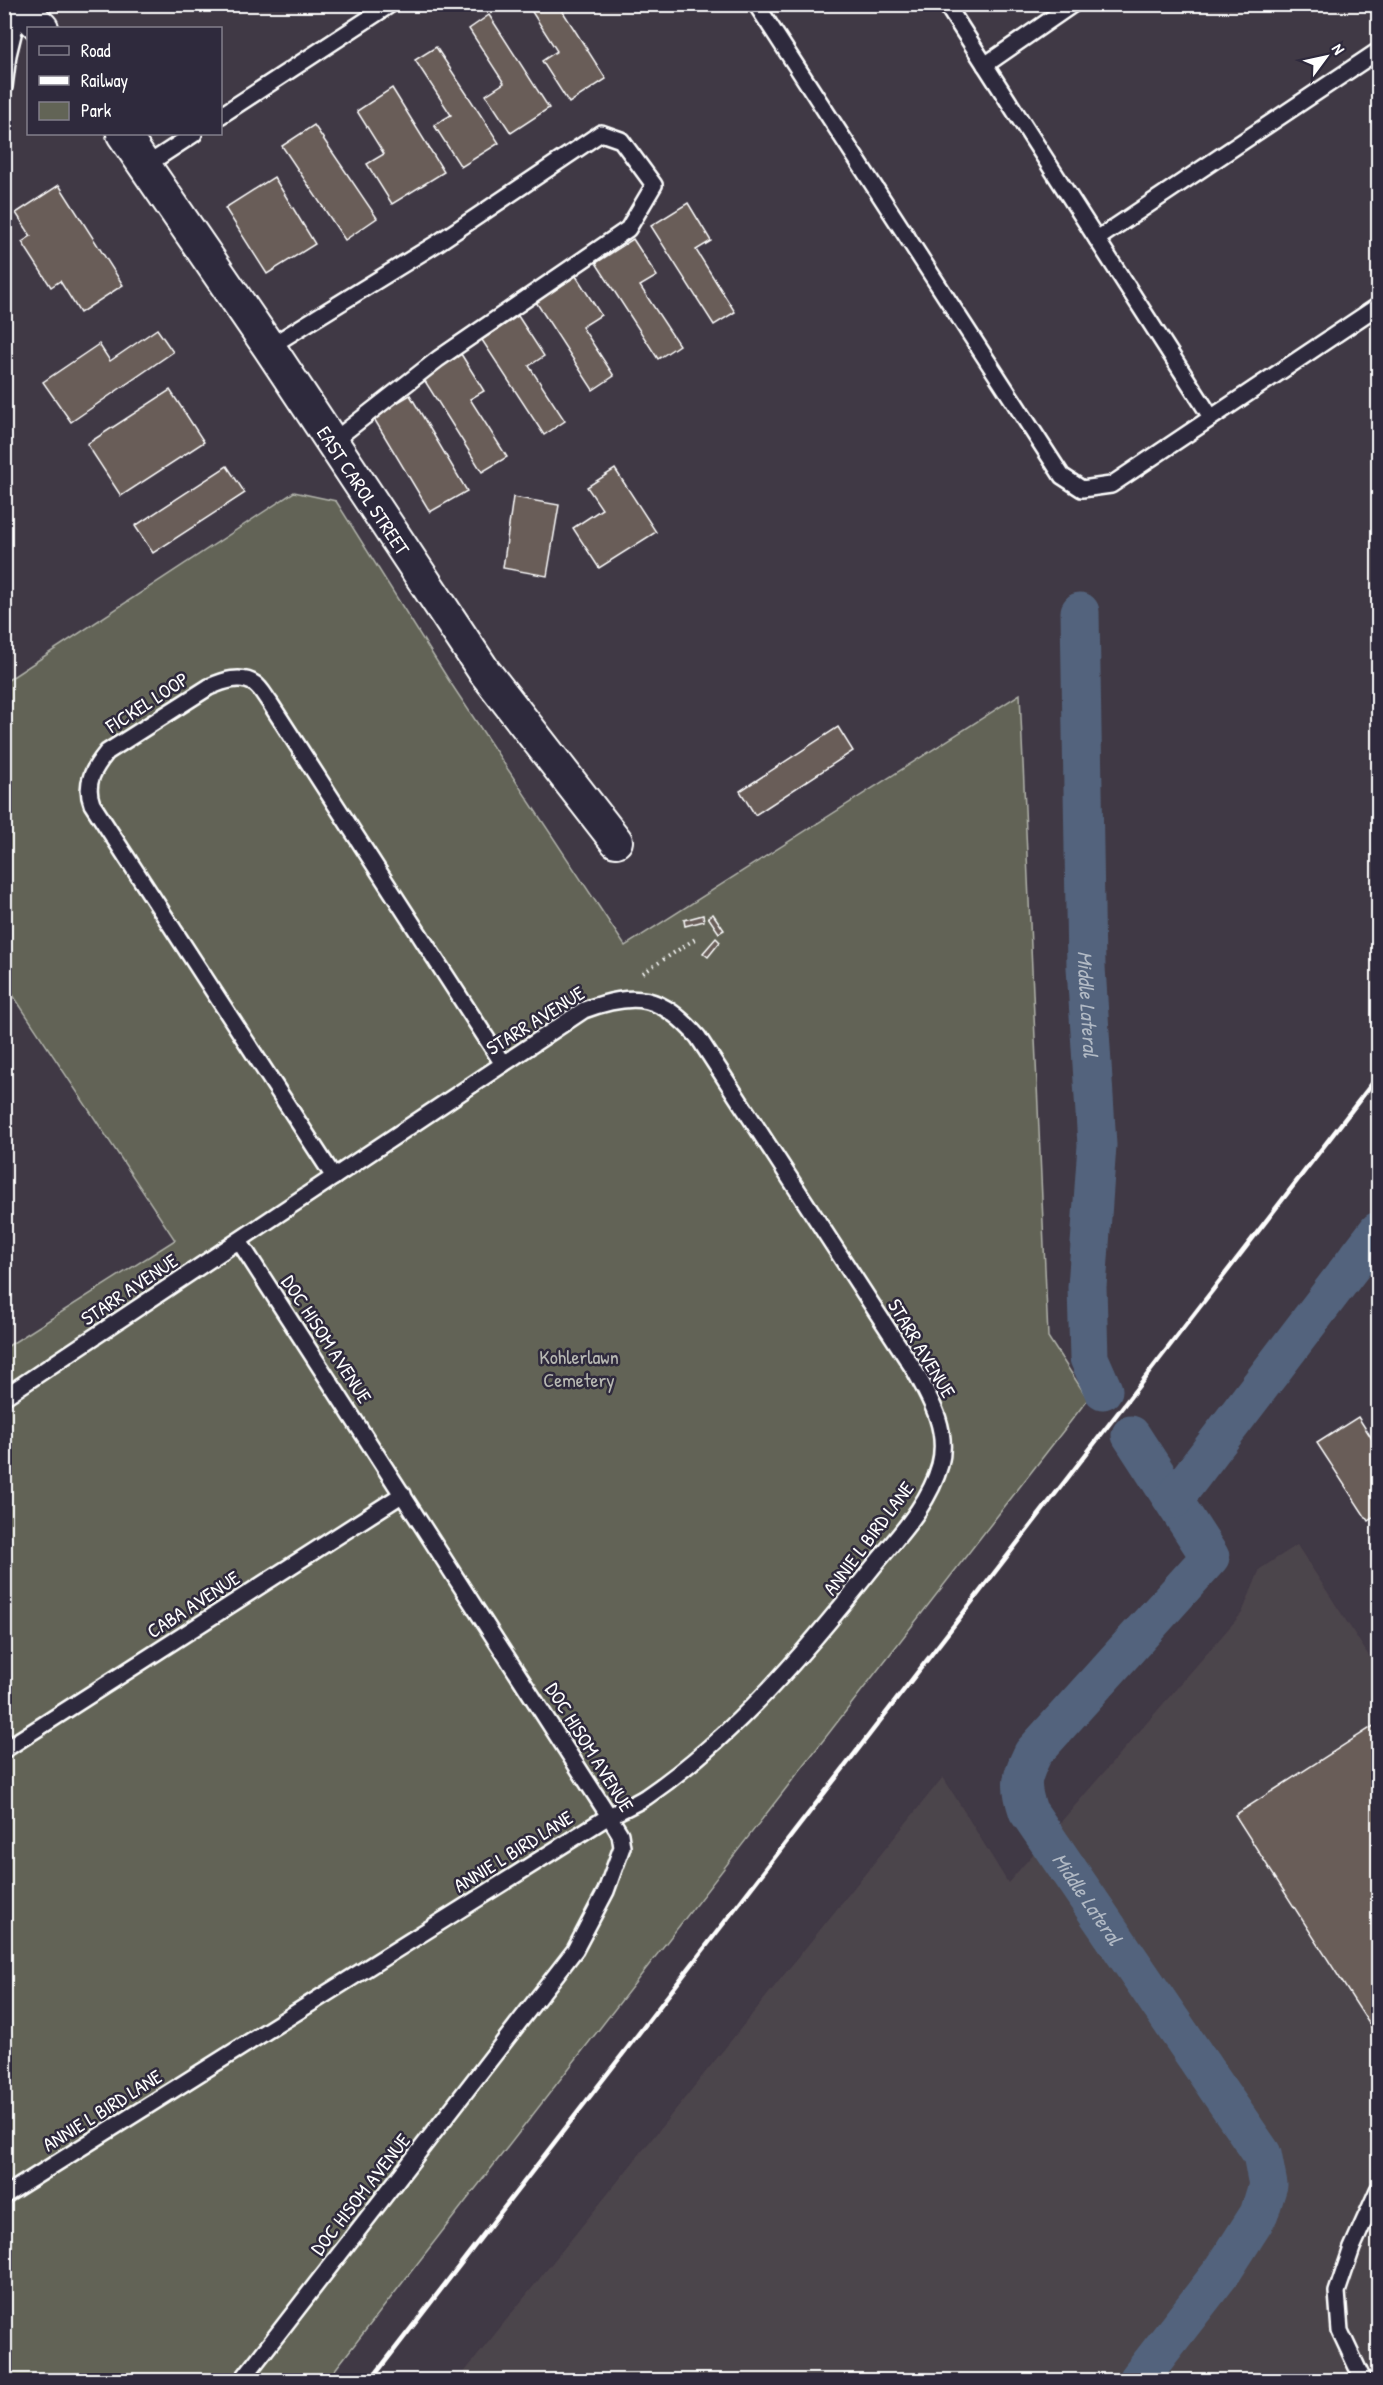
<svg xmlns="http://www.w3.org/2000/svg" width="1383" height="2385" font-family="'Patrick Hand',sans-serif">
  <style>
    .built { fill: #4c444b }
    .green { fill: #626456; stroke: #b0b2aa; stroke-width: 1.5 }
    .lines { fill: none; stroke-linecap: round; stroke-linejoin: round }
    .canal { stroke: #52647d; stroke-width: 39 }
    .building { fill: #695d59; stroke: #fff; stroke-width: 1.5 }
    .lane-casing { stroke: #fff; stroke-width: 20 }
    .street-casing { stroke: #fff; stroke-width: 36 }
    .path { stroke: #fff; stroke-width: 4; stroke-dasharray: 1.5 4.5; stroke-linecap: butt }
    .lane { stroke: #2f2a3d; stroke-width: 15 }
    .street { stroke: #2f2a3d; stroke-width: 32 }
    .rail { stroke: #fff; stroke-width: 4.5 }
    .labels { text-anchor: middle; dominant-baseline: central; stroke-width: 5; stroke-linejoin: round; paint-order: stroke }
    .street-label { font-size: 20px; fill: #fff; stroke: #2f2a3d }
    .park-label { font-size: 20px; fill: #b8b9b3; stroke: #2f2a3d }
    .water-label { font-size: 21px; font-style: italic; fill: #b1b9c4; stroke: #2f2a3d }
  </style>
  <rect width="100%" height="100%" fill="#403945"/>
  <filter id="ink" filterUnits="userSpaceOnUse"><feTurbulence type="fractalNoise" baseFrequency=".0167" numOctaves="2"/><feDisplacementMap in="SourceGraphic" scale="12" xChannelSelector="R" yChannelSelector="G"/><feConvolveMatrix kernelMatrix="1 2 1 2 8 2 1 2 1" color-interpolation-filters="sRGB"/></filter>
  <g filter="url(#ink)">
    <polygon class="built" points="1297,1545 1378,1670 1378,2380 458,2380 943,1777 1008,1883 1242,1613 1260,1569"/>
    <polygon class="green" points="294,492 336,501 448,679 625,946 1020,694 1048,1337 1088,1399 327,2380 5,2380 5,1348 175,1240 5,983 5,682"/>
    <g class="lines">
      <g class="canal">
        <path id="s1" d="M1080,612L1086,967L1097,1145L1087,1287L1089,1358L1103,1390"/>
        <path id="s2" d="M1131,1435L1210,1557L1033,1753C1021,1778 1019,1784 1028,1811L1262,2154L1268,2185L1259,2214L1224,2269L1138,2380"/>
        <polyline points="1174,1499 1378,1231"/>
      </g>
    </g>
    <g class="building">
      <polygon points="527,4 558,4 606,79 569,103 542,61 557,51"/>
      <polygon points="489,15 549,108 511,133 486,95 504,83 469,29"/>
      <polygon points="436,47 499,143 461,167 434,125 451,115 415,60"/>
      <polygon points="392,88 444,172 392,204 367,164 384,154 357,111"/>
      <polygon points="314,125 377,218 345,240 282,146"/>
      <polygon points="274,177 315,244 267,274 225,208"/>
      <polygon points="59,185 123,285 80,313 60,281 51,287 22,242 31,236 16,213"/>
      <polygon points="688,203 711,241 696,250 735,312 714,325 651,226"/>
      <polygon points="633,239 657,276 640,286 679,345 658,359 596,263"/>
      <polygon points="576,276 601,315 582,327 614,376 593,390 536,302"/>
      <polygon points="518,316 544,356 529,366 565,421 544,435 482,340"/>
      <polygon points="157,329 173,352 71,422 43,382 99,344 110,361"/>
      <polygon points="461,354 484,391 470,399 507,457 482,472 423,378"/>
      <polygon points="170,390 204,442 121,496 87,444"/>
      <polygon points="410,395 467,491 430,512 373,417"/>
      <polygon points="227,466 245,493 153,553 135,526"/>
      <polygon points="615,469 656,532 599,568 573,528 602,509 587,487"/>
      <polygon points="513,497 559,505 547,576 503,568"/>
      <polygon points="838,727 853,751 755,815 740,791"/>
      <polygon points="713,914 724,930 719,933 708,917"/>
      <polygon points="703,915 704,921 685,926 684,920"/>
      <polygon points="716,938 720,942 708,957 703,953"/>
      <polygon points="1358,1417 1378,1448 1378,1514 1368,1521 1317,1443"/>
      <polygon points="1378,1723 1378,2031 1375,2033 1235,1815"/>
    </g>
    <g class="lines">
      <defs>
        <g id="lane">
          <polyline points="756,4 1062,476 1082,489 1111,485 1378,306"/>
          <polyline points="946,4 1211,417"/>
          <polyline points="985,65 1073,4"/>
          <polyline points="4,87 8,55 20,5"/>
          <polyline points="220,116 391,4"/>
          <polyline points="145,166 194,134"/>
          <polyline points="1097,239 1378,51"/>
          <polyline points="269,347 439,242 601,133 621,140 654,185 628,229 438,359 332,442"/>
          <path d="M334,1177L92,804C84,783 94,768 107,752L209,687C223,681 241,674 255,684C261,688 266,698 270,703L503,1064"/>
          <polyline points="239,1241 609,1816 620,1834 622,1847 606,1891 575,1950 242,2380"/>
          <path d="M4,1397L584,1010C636,991 661,995 698,1037L915,1371C931,1400 949,1430 940,1465C929,1505 898,1536 873,1567C807,1650 735,1736 646,1797C635,1804 621,1810 609,1816L4,2196"/>
          <polyline points="4,1750 403,1494"/>
          <polyline points="1363,2380 1340,2331 1337,2292 1352,2248 1378,2190"/>
        </g>
        <g id="street">
          <polyline points="5,4 20,6 42,28"/>
          <path id="s3" d="M123,134L269,347L484,671L616,841"/>
        </g>
      </defs>
      <use href="#lane" class="lane-casing"/>
      <use href="#street" class="street-casing"/>
      <polyline class="path" points="643,973 695,939"/>
      <use href="#lane" class="lane"/>
      <use href="#street" class="street"/>
      <polyline class="rail" points="371,2380 1378,1076"/>
    </g>
  </g>
  <g class="labels">
    <g class="street-label">
      <text stroke="none"><textPath href="#s3" startOffset="430">EAST CAROL STREET</textPath></text>
      <text transform="translate(147 702) rotate(-33)">FICKEL LOOP</text>
      <text transform="translate(535 1020) rotate(-32)">STARR AVENUE</text>
      <text transform="translate(129 1289) rotate(-34)">STARR AVENUE</text>
      <text transform="translate(327 1339) rotate(57)">DOC HISOM AVENUE</text>
      <text transform="translate(922 1348) rotate(59)">STARR AVENUE</text>
      <text transform="translate(868 1538) rotate(-53)">ANNIE L BIRD LANE</text>
      <text transform="translate(193 1604) rotate(-33)">CABA AVENUE</text>
      <text transform="translate(590 1747) rotate(58)">DOC HISOM AVENUE</text>
      <text transform="translate(513 1851) rotate(-32)">ANNIE L BIRD LANE</text>
      <text transform="translate(102 2110) rotate(-32)">ANNIE L BIRD LANE</text>
      <text transform="translate(360 2194) rotate(-52)">DOC HISOM AVENUE</text>
    </g>
    <g class="park-label">
      <text x="579" y="1356">Kohlerlawn<tspan x="579" dy="23">Cemetery</tspan></text>
    </g>
    <g class="water-label">
      <text stroke="none"><textPath href="#s1" startOffset="392">Middle Lateral</textPath></text>
      <text stroke="none"><textPath href="#s2" startOffset="576">Middle Lateral</textPath></text>
    </g>
  </g>
  <rect width="1383" height="2385" fill="none" stroke="#2f2a3d" stroke-width="24"/>
  <rect x="12" y="12" width="1359" height="2361" fill="none" stroke="#fff" stroke-width="2" filter="url(#ink)"/>
  <rect x="27" y="27" width="195" height="108" fill="#2f2a3d" stroke="#827f8b" stroke-width="1.5"/>
  <rect x="39" y="46" width="30" height="9" fill="#2f2a3d" stroke="#827f8b" stroke-width="1.5"/>
  <text x="81" y="57" font-size="18" fill="#ffffff">Road</text>
  <rect x="39" y="76" width="30" height="9" fill="#ffffff" stroke="#827f8b" stroke-width="1.5"/>
  <text x="81" y="87" font-size="18" fill="#ffffff">Railway</text>
  <rect x="39" y="102" width="30" height="18" fill="#626456" stroke="#827f8b" stroke-width="1.5"/>
  <text x="81" y="117" font-size="18" fill="#ffffff">Park</text>
  <g transform="translate(1326 57) rotate(57)" stroke="#2f2a3d" stroke-width="4.5" paint-order="stroke">
  <path d="M0-4.5L10 22L0 15L-10 22Z" fill="#ffffff"/>
  <text y="-9" font-size="16" font-weight="bold" text-anchor="middle" fill="#ffffff">N</text>
  </g>
</svg>
